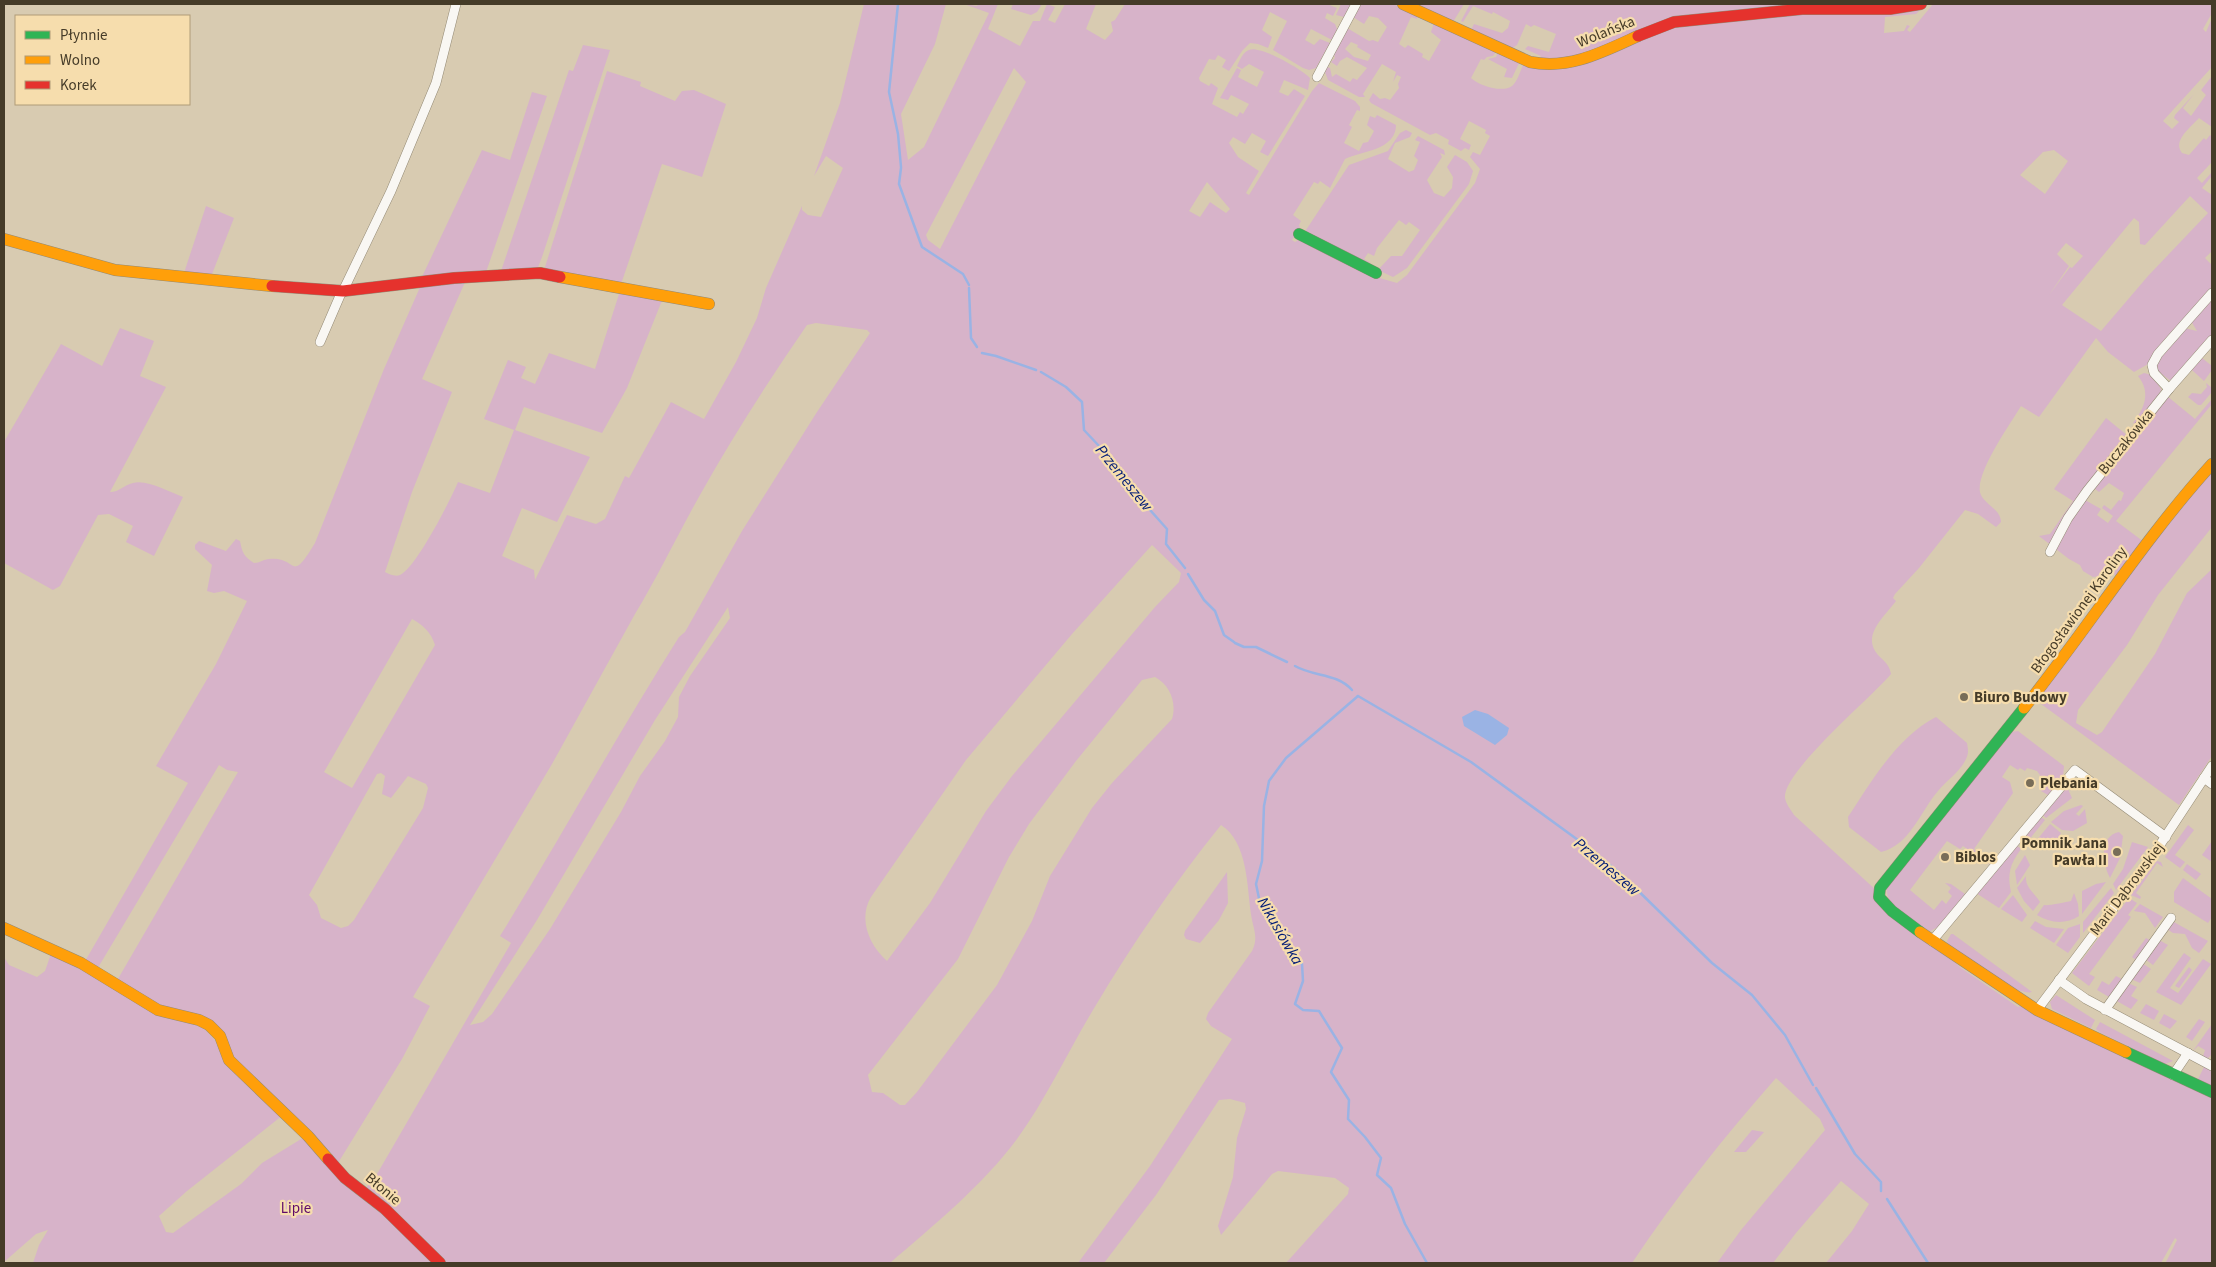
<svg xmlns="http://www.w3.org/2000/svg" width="2216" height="1267" font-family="'Source Sans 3',sans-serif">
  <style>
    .green { fill: #d7b3c9; fill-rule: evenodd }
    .water { fill: #9ab3e4 }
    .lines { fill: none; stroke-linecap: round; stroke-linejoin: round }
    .stream { stroke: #9ab3e4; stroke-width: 2.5 }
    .street-casing { stroke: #948a75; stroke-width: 10 }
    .fast-casing { stroke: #948a75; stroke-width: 12 }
    .slow-casing { stroke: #948a75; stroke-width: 12 }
    .jam-casing { stroke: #948a75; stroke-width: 12 }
    .street { stroke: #f9f7f3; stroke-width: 9 }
    .fast { stroke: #30b455; stroke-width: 11 }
    .slow { stroke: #ff9f0a; stroke-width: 11 }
    .jam { stroke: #e5322d; stroke-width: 11 }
    .poi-dot { fill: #786d58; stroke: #f6ddad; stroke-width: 2 }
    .labels { text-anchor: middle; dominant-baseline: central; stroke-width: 4.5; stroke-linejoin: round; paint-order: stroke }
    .street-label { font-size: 15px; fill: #453b28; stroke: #f6ddad }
    .poi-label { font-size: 15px; font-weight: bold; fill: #453b28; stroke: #f6ddad; text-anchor: start }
    .park-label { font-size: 15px; fill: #5f0a69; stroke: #f6ddad }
    .water-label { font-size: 16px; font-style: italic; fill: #001b77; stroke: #f6ddad }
  </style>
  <rect width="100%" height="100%" fill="#d8cbb1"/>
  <g class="green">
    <path d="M864,4H946L935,44L901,114L908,160L924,147L989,13L964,4L977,6L978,4H998L988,29L1020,46L1033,21H1040L1047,4L1055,7L1048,20L1055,23L1065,4H1096L1086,29L1105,40L1113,31L1111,22L1115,20L1125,4H1327L1337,8L1333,16L1327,13L1325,18L1335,24L1337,29L1332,40L1311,29L1305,40L1314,45L1320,39L1330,43L1316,68L1309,70L1303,68L1273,50L1287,21L1270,12L1262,30L1272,37L1268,48L1258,44L1250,43L1242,51L1229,71L1222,67L1226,60L1218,55L1215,60L1209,59L1199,78L1200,81L1209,86L1211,83L1218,88L1212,104L1237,117L1240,112L1243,114L1249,104L1231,95L1228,100L1220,98L1237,68L1241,70L1238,77L1257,87L1264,72L1249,64L1242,69L1237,66C1240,60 1243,52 1249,50C1260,45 1303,70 1310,78L1308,90L1284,80L1279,92L1288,96L1294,89L1305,96L1268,156L1260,152L1266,141L1252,133L1245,144L1233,137L1229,143L1238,157L1259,171L1246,193L1249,195L1312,91L1319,83L1355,101L1360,107V111L1357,110L1349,125L1352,127L1344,143L1359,151L1363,143L1368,142L1374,131L1367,125L1370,116L1375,118L1377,115L1396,125C1396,150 1362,151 1345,159L1330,188L1320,181L1318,184L1314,182L1293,215L1301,221L1299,225L1300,228L1292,240L1295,242L1300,239L1376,277L1397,283L1407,275L1475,183L1480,169L1470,157L1473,152L1480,155L1490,136L1485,133L1486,130L1469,121L1460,139L1471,145L1469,150L1465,148L1461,151L1448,144L1449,140L1436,133L1430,135L1371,103L1369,100L1373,93L1380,99L1385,98L1390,100L1399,88L1398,84L1401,77L1397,75L1393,82L1396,72L1382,64L1363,94L1365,97H1359L1328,80L1325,72L1327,67L1330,68L1332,77L1336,74L1350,82L1353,78L1357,80L1367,68L1347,57L1340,61L1337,66L1331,62L1335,58L1334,54L1347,28L1369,41L1373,40L1378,42L1387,27L1378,18L1369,16L1364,24L1353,17L1360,4H1393L1417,15V19L1411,17L1399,44L1405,48L1408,45L1423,54L1422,57L1429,61L1441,40L1431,32L1434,23L1498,49L1493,56L1487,57L1484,60L1481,59L1471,78C1479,86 1503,93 1512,86C1517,82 1520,72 1523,65L1538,68L1677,24L1925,5L1916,14L1885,17L1884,33L1904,31L1907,25L1910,26L1907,30L1910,32L1933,4H2212V13L2203,29L2206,32L2212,18V67L2163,121L2172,129L2179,122L2174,118L2175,115L2194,94L2183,108L2191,116L2206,95L2201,90L2212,76V127L2199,118C2191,127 2172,141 2182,153L2189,155L2204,138L2206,140L2210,135L2212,137V162L2197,178L2202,183L2212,172V176L2202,188L2212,195V251L2205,258L2212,265V290L2150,363L2134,372L2108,352L2096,338L2039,417L2021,406C2011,423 1972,477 1981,495C1986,505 2001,510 2001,522L1996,527L1978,514L1965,510L1919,568L1895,594L1893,598L1896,601C1884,617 1861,636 1878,655C1885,662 1889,664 1891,674C1873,696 1782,772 1785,798C1786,804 1791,810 1794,815L1961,968L2018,1007L2024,1005L2212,1097V1263L2166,1262L2177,1240L2175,1238L2161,1263H1826L1852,1231L1869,1204L1841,1181L1796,1233L1773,1263H1717L1741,1230L1825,1130L1820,1119L1776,1078C1724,1137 1676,1197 1632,1263H1286L1348,1194L1349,1188L1335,1178L1278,1171L1272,1174L1221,1235L1218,1226L1233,1177L1237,1138L1246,1109L1245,1103L1230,1099L1219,1100L1156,1195L1104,1263H1078L1150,1166L1232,1039L1211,1026L1206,1019L1208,1013L1252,951C1259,937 1253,929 1251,914C1247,887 1248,842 1221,825C1175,882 1133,943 1096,1005C1069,1049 1047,1098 1017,1139C982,1186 934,1225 890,1263H443L366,1188L377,1174L511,943L500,936C561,837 617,735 679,637L685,632L742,531L817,412L870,333L867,330L816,323L807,325C769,380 733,436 700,495C678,534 658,576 635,614L552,764L413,997L430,1006L402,1059L338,1163L232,1060L221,1034L115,984L238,772L227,770L219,765L96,971L84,963L188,783L156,766L216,664L247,601L224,591L214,593L207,591L212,565L195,549V545L199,541L226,551L236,539L240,541C242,552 244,557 254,563C260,563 264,559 269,559C299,556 289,586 315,543L384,369L421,285L466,280L422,379L452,392L412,492L385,572C389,574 395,577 400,575C416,568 451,499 458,482L490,493L514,430L484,419L508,360L526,367L521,378L535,384L549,353L595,369L620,291L663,298L627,388L602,433L524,407L515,430L590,457L557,522L522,508L502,556L534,570L535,580L567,515L596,524L605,519L625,476L629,478L671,402L704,419L736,362L757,318L766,288L802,206V210L808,215L821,217L843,168L826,156L814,176L840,103ZM1351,42L1358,45L1357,47L1371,55L1368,61L1354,57L1345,49ZM1014,68L1026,82L940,249L928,240L926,235ZM2054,150L2068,161L2045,194L2020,175L2043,152ZM1207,182L1230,209L1226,213L1210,202L1200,217L1189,211ZM2190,196L2208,213L2148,276L2101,331L2062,305L2134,218L2139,222L2140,244L2145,245ZM2066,243L2083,256L2072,268L2070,267L2049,295L2069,266L2057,254ZM1152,545L1181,573L1179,582L1155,607L1012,776L986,811L930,903L887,961C869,945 858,919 871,897L966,760L1072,634ZM728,607L730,618L690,676L679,697L678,717L665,741L640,776L621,812L550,929L492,1014L483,1022L470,1025L537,920L655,720ZM412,619C423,625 431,632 435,645L352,788L324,772ZM1155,677C1170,685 1177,703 1172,719L1112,783L1092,808L1050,876L1032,921L997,985L917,1092L905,1105H900L883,1093L872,1092L868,1075L958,959L1009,857L1029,824L1076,761L1142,680ZM381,773L385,776L382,794L391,798L408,776L426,784L428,788L423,808L354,920L348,926L341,928L321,918L317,905L309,895L377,774Z"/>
    <polygon points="1013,4 1042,4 1037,12 1031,15 1011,9"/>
    <polygon points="1341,4 1351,4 1344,17 1336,15"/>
    <polygon points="1412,4 1464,4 1453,22"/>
    <polygon points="1470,4 1830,4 1690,18 1567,61 1538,62 1541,56 1525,49 1528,46 1549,52 1556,34 1534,25 1531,27 1526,24 1517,45 1511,49 1470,32 1474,24 1502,33 1508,28 1510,21 1493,12 1492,14 1473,6 1463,22 1461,21"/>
    <path d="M583,45L610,50L542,257L537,270L500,274C523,206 546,138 569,70L573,71Z"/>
    <polygon points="1499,50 1520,61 1512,78 1504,77 1507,69 1488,59 1496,57"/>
    <polygon points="607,71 641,82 640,86 675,101 682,91 694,90 726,104 702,177 662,164 620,287 546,270 545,267"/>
    <polygon points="532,92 547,96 485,275 420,281 482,150 510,160"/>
    <polygon points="1406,130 1412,133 1410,137 1395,143 1388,159 1409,172 1414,170 1418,160 1414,156 1420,142 1415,140 1418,136 1444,150 1445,155 1440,153 1442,157 1427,180 1434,193 1444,197 1452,188 1453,177 1447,167 1455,155 1467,162 1473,171 1469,184 1407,268 1393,277 1378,270 1391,256 1402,256 1420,230 1409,222 1406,225 1399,220 1377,248 1374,256 1368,253 1364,259 1371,263 1359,261 1306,233 1306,230 1349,165 1388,151 1400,133"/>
    <polygon points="206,206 234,218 212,274 184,273"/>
    <polygon points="2212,297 2212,337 2171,381 2159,372 2155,365 2184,328 2197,331 2191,321"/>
    <path d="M120,328L154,341L140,376L166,387L110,492C119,492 124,485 133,483C147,479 169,492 183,497L154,556L126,542L133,526L109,514L98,515L60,586L53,590L4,563V442L61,344L102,366Z"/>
    <polygon points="2202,358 2212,366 2212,370 2204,381 2192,370"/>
    <path d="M2144,373L2152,375L2161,389L2160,394L2138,425L2133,423C2145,408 2151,392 2138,376Z"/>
    <polygon points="2206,383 2212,388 2212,392 2201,405 2198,405 2188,397 2192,393 2201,394 2207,387"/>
    <polygon points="2167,396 2195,419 2212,399 2212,404 2116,521 2144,542 2117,576 2114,574 2093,577 2083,571 2080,565 2069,559 2039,536 2050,534 2073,501 2054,489 2106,418 2128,436 2069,523 2085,500 2101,509 2097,515 2108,523 2113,516 2102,508 2104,505 2111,510 2119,500 2121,501 2124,493 2109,483 2099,492 2094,488"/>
    <polygon points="2212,467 2212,527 2158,595 2127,645 2078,710 2076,723 2097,735 2102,732 2155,654 2187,593 2212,569 2212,756 2179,805 2037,701 2177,506"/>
    <path d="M1936,717L1967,743C1968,749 1969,753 1966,759C1960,772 1947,780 1938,791C1920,812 1910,845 1881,852L1849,827L1848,817C1871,782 1897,737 1936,717Z"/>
    <path d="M2018,731L2064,766L2063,777L2048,795L2041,791L2045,784L2041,781L2042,778L2037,771L2027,768L2025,771L2020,768L2018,770L2010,765L2002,777L2010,782L2013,793L1974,849L1990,865L1963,846L1960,849L1947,841L1910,890L1934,910L1942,900L1946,904L1952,896L1948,892L1951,888L1945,883L1951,884L1965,894L1938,927L1930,931C1913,923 1883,907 1887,885L2012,732Z"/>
    <polygon points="2067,787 2072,798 2046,818 2043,815"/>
    <polygon points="2081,805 2083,806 2076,814 2079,816 2085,809 2087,823 2073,831 2062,830 2051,822 2064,811"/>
    <polygon points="2041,817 2045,820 2024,846 2019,842"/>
    <polygon points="2050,824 2061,833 2053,846 2039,850 2031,847"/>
    <polygon points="2188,825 2194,830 2175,855 2185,862 2180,868 2165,857"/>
    <path d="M2119,832L2123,836L2120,858L2110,878C2102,863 2099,836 2119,832Z"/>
    <polygon points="2212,841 2212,862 2202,855"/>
    <polygon points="2132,842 2148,847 2116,890 2113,884 2123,869"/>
    <path d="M2016,845L2021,849C2010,864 2007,874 2011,892L1999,908L1976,893Z"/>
    <polygon points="2025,855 2030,865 2017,885 2015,871"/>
    <polygon points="2157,861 2161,862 2163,867 2157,863 2136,893 2141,897 2140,899 2131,895"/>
    <polygon points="2187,864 2201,874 2196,880 2183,870"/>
    <polygon points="1227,872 1228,903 1219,920 1200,943 1186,939 1184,935 1185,931"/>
    <path d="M2026,876C2025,888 2035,893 2040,902L2033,911L2024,901L2017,888Z"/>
    <polygon points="2183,878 2212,899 2212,917 2208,923 2174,902 2174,892"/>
    <polygon points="2106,882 2082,914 2082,891 2096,884"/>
    <polygon points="2111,888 2114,893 2083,933 2083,922"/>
    <path d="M2074,893L2078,904L2079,916C2065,925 2050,923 2037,915L2044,905C2048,906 2066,902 2071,901Z"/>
    <polygon points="2013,895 2027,915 2022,922 2001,909"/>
    <polygon points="2129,898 2137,903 2128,915 2131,917 2089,974 2095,977 2089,986 2072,973"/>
    <polygon points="2140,904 2163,917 2155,928 2145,913 2134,911"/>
    <polygon points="2035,921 2046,927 2064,929 2054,943 2030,928"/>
    <polygon points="2172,921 2208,941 2199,953 2192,948 2185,934 2173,933 2167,929"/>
    <polygon points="2080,924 2080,937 2068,953 2056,945 2068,928"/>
    <path d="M1951,934H1953L2032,992C2016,997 1964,956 1949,946L1947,941Z"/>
    <polygon points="2146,938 2150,940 2136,960 2132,957"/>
    <polygon points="2159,940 2168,945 2153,965 2145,959"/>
    <polygon points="52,951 101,978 199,1023 283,1115 187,1191 159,1216 166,1232 173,1233 241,1184 262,1163 306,1136 438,1263 33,1263 39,1245 48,1230 36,1234 4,1262 4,957 9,965 37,977 45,971"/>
    <polygon points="2184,953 2191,958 2170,988 2178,993 2203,959 2211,964 2181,1005 2156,992"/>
    <polygon points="2142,963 2151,969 2140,983 2131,979"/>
    <polygon points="2189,967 2192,970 2179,988 2175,986"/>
    <polygon points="2116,976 2122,979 2109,997 2097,990 2102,981 2109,985"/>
    <polygon points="2128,983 2137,987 2131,996 2138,1000 2131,1009 2115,1000"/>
    <polygon points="2056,995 2095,1020 2091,1028 2052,1009 2050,1002"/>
    <polygon points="2146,1004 2159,1011 2154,1020 2140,1013"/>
    <polygon points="2164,1014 2177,1021 2170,1029 2159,1023"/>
    <polygon points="2199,1019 2205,1022 2192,1041 2186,1037"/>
    <polygon points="2100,1022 2173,1061 2165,1064 2101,1033 2096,1029"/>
    <polygon points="2212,1024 2212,1054 2207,1059 2203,1056 2205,1050 2198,1046 2193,1051"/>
    <polygon points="2205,1065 2212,1069 2212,1086 2198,1079"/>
    <polygon points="1752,1130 1764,1132 1746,1152 1734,1152"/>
  </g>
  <polygon class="water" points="1475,710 1488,714 1509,728 1507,735 1495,745 1464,726 1462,717"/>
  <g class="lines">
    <g class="stream">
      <polyline points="898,4 889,92 898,134 901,167"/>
      <polyline points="901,168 899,184 922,247 963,274 969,285"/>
      <polyline points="969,288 971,338 977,347"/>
      <polyline points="982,353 996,356 1036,370"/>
      <polyline points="1041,372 1066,387 1082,402 1084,430 1115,463 1134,492 1167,529 1166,544 1185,568"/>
      <polyline points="1188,574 1204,600 1215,611 1224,635 1234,642"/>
      <polyline points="1235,643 1244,647 1256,647 1287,662"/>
      <path d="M1295,666C1314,677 1337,673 1352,690"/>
      <polyline points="1358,696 1286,758 1269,781 1264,806 1262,861 1256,884 1260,903 1302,964 1303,981 1295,1004 1303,1010 1319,1011 1342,1048 1331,1072 1349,1100 1348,1119 1365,1137 1381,1158 1377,1175 1391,1188 1405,1224 1427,1263"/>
      <polyline points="1358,696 1471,762 1578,840 1620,873 1712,963 1752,995 1785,1035 1813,1085"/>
      <polyline points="1816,1088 1855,1154 1881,1182 1881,1191"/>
      <polyline points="1887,1199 1928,1263"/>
    </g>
    <defs>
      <g id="street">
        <polyline points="1317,77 1356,4"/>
        <polyline points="343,291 391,191 436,83 456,4"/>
        <polyline points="320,342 342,291"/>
        <polyline points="2169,389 2154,373 2152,365 2158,354 2212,293"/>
        <polyline points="2050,552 2068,518 2087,491 2169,389 2212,340"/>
        <polyline points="2204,778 2212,784"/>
        <polyline points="1932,941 2075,770 2166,837"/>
        <polyline points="2059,980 2086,999 2212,1066"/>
        <polyline points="2037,1010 2154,854 2212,766"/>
        <polyline points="2105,1010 2171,918"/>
        <polyline points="2173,1075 2188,1053"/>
      </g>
      <g id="fast">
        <polyline points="1299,234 1376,273"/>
        <polyline points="1920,932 1892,911 1879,897 1880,888 2024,708"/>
        <polyline points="2126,1052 2212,1092"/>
      </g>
      <g id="slow">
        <path d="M1403,4L1530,62C1569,70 1603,52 1638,36"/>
        <polyline points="4,239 115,270 272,286"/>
        <polyline points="560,277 709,304"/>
        <path d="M2024,708C2088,628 2143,540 2212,464"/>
        <polyline points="4,928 81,963 158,1010 199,1020 209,1025 220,1036 229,1060 308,1136 328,1159"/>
        <polyline points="1920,932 2037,1010 2126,1052"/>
      </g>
      <g id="jam">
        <polyline points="1638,36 1674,22 1802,9 1890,9 1921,4"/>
        <polyline points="272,286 343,291 454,278 540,273 560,277"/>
        <polyline points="328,1159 345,1178 385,1209 440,1263"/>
      </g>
    </defs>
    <use href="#street" class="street-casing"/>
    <use href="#fast" class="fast-casing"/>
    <use href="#slow" class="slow-casing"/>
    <use href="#jam" class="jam-casing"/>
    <use href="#street" class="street"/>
    <use href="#fast" class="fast"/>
    <use href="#slow" class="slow"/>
    <use href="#jam" class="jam"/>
  </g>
  <g class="poi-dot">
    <circle cx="1964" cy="697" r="5"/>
    <circle cx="2030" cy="783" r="5"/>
    <circle cx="2117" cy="852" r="5"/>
    <circle cx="1945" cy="857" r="5"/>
  </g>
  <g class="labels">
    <g class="street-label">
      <text transform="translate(1606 32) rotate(-22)">Wolańska</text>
      <text transform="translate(2126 442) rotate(-51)">Buczakówka</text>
      <text transform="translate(2079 610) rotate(-54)">Błogosławionej Karoliny</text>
      <text transform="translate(2127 889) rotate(-53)">Marii Dąbrowskiej</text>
      <text transform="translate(383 1189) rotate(40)">Błonie</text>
    </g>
    <g class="poi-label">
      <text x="1974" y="697">Biuro Budowy</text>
      <text x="2040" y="783">Plebania</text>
      <text x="2107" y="843" text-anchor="end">Pomnik Jana<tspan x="2107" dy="17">Pawła II</tspan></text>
      <text x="1955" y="857">Biblos</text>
    </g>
    <g class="park-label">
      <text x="296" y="1208">Lipie</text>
    </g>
    <g class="water-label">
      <text transform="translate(1124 478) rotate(51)">Przemeszew</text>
      <text transform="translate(1607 867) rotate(40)">Przemeszew</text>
      <text transform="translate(1280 931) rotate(60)">Nikusiówka</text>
    </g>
  </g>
  <rect width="2216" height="1267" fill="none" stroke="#453b28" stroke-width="10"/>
  <rect x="15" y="15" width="175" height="90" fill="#f6ddad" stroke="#af9c78"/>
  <rect x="25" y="31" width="25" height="8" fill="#30b455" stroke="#af9c78"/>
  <text x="60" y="40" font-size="15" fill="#453b28">Płynnie</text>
  <rect x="25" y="56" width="25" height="8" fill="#ff9f0a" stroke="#af9c78"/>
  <text x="60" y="65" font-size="15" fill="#453b28">Wolno</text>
  <rect x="25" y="81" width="25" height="8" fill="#e5322d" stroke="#af9c78"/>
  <text x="60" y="90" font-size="15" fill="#453b28">Korek</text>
</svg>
